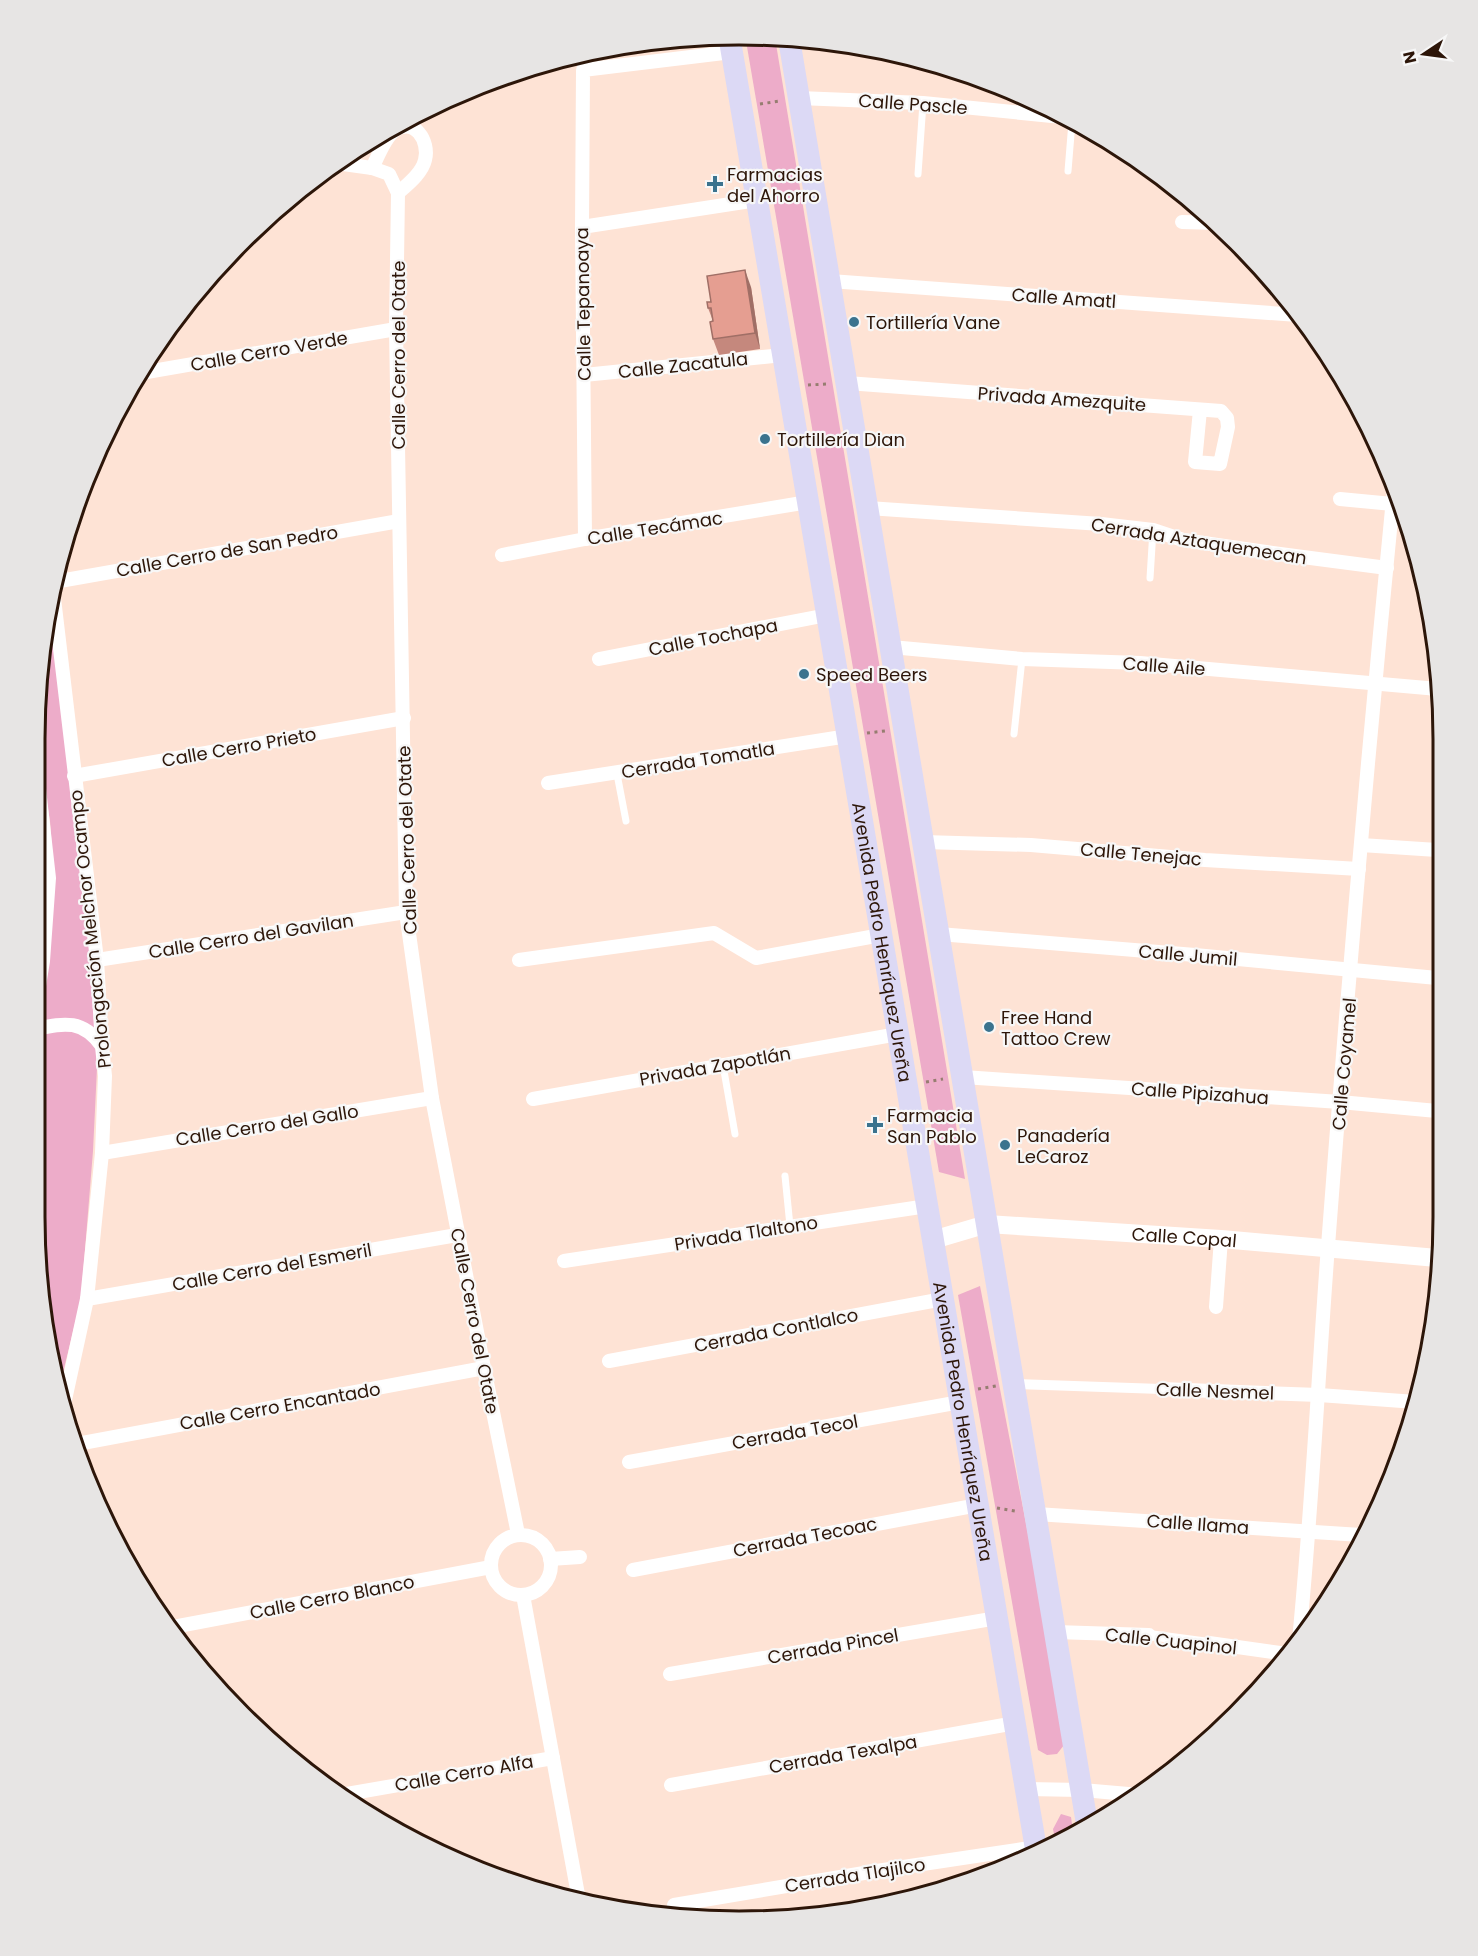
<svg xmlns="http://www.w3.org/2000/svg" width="1478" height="1956" font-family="Poppins,sans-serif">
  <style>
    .green { fill: #edacc9 }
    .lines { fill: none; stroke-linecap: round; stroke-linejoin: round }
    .path { stroke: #967d70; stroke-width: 3; stroke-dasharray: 3 4.5; stroke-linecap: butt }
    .service { stroke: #fff; stroke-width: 7 }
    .pedestrian { stroke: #fff; stroke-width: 10 }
    .minor { stroke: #fff; stroke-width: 14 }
    .tertiary { stroke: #fff; stroke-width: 18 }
    .primary { stroke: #dcd9f5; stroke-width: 22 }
    .wall { fill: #c5887d }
    .shaded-wall { fill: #a06f66 }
    .building { fill: #e59e91; stroke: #a06f66; stroke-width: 1.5 }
    .poi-dot { fill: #3b738e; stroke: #f7f7f7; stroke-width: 2 }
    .labels { text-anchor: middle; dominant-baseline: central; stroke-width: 4.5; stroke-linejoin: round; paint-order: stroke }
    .street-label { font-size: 18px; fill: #2d1609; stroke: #f7f7f7 }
    .poi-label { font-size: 18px; fill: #2d1609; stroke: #f7f7f7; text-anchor: start }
    .rim { fill: none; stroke: #2d1609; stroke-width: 3 }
  </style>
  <rect width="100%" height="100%" fill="#fee3d5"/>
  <g class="green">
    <polygon points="745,35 775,38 965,1179 939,1172"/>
    <polygon points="51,605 93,964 97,1068 93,1151 81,1299 58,1393 35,1217 35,1021 42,994 54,876 50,821 36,735 36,693"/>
    <polygon points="980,1286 1068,1740 1057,1754 1047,1755 1038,1750 958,1295"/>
    <polygon points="1061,1814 1071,1817 1073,1831 1055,1840 1053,1829"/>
  </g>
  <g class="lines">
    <g class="path">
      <polyline points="760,104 780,101"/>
      <polyline points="808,385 828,384"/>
      <polyline points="867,733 885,731"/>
      <polyline points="926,1082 943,1079"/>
      <polyline points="978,1389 996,1386"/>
      <polyline points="997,1508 1015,1511"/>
    </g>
    <g class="service">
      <polyline points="1068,171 1072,122"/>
      <polyline points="918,174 923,103"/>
      <polyline points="1150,578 1153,530"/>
      <polyline points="1014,734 1022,659"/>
      <polyline points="617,774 626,821"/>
      <polyline points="723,1065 735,1134"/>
      <polyline points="785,1176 790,1226"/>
    </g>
    <g class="pedestrian">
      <polyline points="1014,1384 1161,1389"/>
      <polyline points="1149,1635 1209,1643"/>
    </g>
    <g class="minor">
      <polyline points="799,98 923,103 1062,117"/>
      <polyline points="336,163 372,168 389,174 398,193 396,329 406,912 432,1098 484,1368 518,1534"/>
      <path d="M372,168C378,157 384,139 394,131C414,116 430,141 425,160C422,173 408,184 398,193"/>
      <polyline points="1182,222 1216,223"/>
      <polyline points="582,227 757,200"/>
      <polyline points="830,281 1298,315"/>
      <polyline points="141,373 396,329"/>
      <polyline points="584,375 783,355"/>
      <polyline points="847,383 1221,411 1227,418 1228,427 1220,464 1195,462 1200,410"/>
      <polyline points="1340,499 1403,505"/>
      <polyline points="868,508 1101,524 1153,530 1183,540 1280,554 1387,568"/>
      <polyline points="585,539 582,227 583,70 732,52"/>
      <polyline points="502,555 585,539 808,502"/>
      <polyline points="54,582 399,521"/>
      <polyline points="53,590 97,960 102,1046 105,1076 102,1153 87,1299 63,1409"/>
      <polyline points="891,647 1022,659 1140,663 1438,689"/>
      <polyline points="599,659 827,615"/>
      <polyline points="74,776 404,718"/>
      <polyline points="548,783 848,736"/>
      <polyline points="923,842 1031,845 1205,860 1359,869"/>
      <polyline points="1361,845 1437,850"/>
      <polyline points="939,934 1195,955 1437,978"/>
      <polyline points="97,960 406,912"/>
      <polyline points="519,960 714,933 756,958 881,935"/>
      <polyline points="35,1010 43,961 49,878 36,762"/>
      <path d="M35,1029C65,1023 82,1019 102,1046"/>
      <polyline points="963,1077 1340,1102 1437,1111"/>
      <polyline points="533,1099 898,1034"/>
      <polyline points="102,1153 432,1098"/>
      <polyline points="564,1261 927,1206"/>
      <polyline points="87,1299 457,1235"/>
      <polyline points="1216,1307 1221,1239"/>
      <polyline points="609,1361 943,1299"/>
      <polyline points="1161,1389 1319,1395 1416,1402"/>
      <polyline points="77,1444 484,1368"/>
      <polyline points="629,1462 960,1402"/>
      <polyline points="1036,1514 1361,1535"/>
      <circle cx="521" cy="1565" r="30"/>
      <polyline points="550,1559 580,1557"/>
      <polyline points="633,1570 978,1505"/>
      <polyline points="523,1595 579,1900"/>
      <polyline points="173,1627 491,1567"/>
      <polyline points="1055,1632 1149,1635"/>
      <path d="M1299,1640C1312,1509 1318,1378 1328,1246C1347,994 1369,741 1394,489"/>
      <polyline points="1209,1643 1287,1654"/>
      <polyline points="670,1674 997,1618"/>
      <polyline points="671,1785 1015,1723"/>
      <polyline points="1026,1789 1082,1790 1140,1795"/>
      <polyline points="341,1795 553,1758"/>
      <polyline points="674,1905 870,1872 1036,1847"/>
    </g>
    <path class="tertiary" id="s1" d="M933,1240L987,1224L1221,1239L1437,1258"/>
    <g class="primary">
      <path id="s2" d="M729,35L1036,1849"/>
      <polyline points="789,39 1087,1824"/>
    </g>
  </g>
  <polygon class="wall" points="751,287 760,349 719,355 713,339 713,321 708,308 711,302"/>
  <polygon class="shaded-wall" points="745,270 751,287 760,349 755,333"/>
  <polygon class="building" points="745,270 755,333 713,339 710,322 713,321 711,308 708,308 707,302 711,302 707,276"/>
  <g class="poi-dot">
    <path d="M712 175h6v6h6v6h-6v6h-6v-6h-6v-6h6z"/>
    <circle cx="854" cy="322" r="6"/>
    <circle cx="765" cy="439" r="6"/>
    <circle cx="804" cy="674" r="6"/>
    <circle cx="989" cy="1027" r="6"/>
    <path d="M872 1116h6v6h6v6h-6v6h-6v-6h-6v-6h6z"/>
    <circle cx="1005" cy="1145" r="6"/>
  </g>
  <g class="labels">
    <g class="street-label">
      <text transform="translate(913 104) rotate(4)">Calle Pascle</text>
      <text transform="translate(1064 298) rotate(4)">Calle Amatl</text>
      <text transform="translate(583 304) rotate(-91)">Calle Tepanoaya</text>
      <text transform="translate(269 351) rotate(-10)">Calle Cerro Verde</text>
      <text transform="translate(398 355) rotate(-90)">Calle Cerro del Otate</text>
      <text transform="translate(683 365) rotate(-6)">Calle Zacatula</text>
      <text transform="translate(1062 399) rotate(4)">Privada Amezquite</text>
      <text transform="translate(655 528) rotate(-9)">Calle Tecámac</text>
      <text transform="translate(1199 541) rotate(9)">Cerrada Aztaquemecan</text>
      <text transform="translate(227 551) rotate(-10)">Calle Cerro de San Pedro</text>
      <text transform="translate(713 637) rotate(-11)">Calle Tochapa</text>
      <text transform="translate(1164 666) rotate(4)">Calle Aile</text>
      <text transform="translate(239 747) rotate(-10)">Calle Cerro Prieto</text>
      <text transform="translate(698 760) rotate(-9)">Cerrada Tomatla</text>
      <text transform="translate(407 840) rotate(-92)">Calle Cerro del Otate</text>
      <text transform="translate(1141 854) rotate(5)">Calle Tenejac</text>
      <text transform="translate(90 929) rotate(-96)">Prolongación Melchor Ocampo</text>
      <text transform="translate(251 936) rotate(-9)">Calle Cerro del Gavilan</text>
      <text stroke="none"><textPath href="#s2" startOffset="920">Avenida Pedro Henríquez Ureña</textPath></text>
      <text transform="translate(1188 955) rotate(5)">Calle Jumil</text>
      <text transform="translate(1344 1064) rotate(-85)">Calle Coyamel</text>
      <text transform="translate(715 1066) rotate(-10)">Privada Zapotlán</text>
      <text transform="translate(1200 1093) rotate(4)">Calle Pipizahua</text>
      <text transform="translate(267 1125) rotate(-9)">Calle Cerro del Gallo</text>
      <text transform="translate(746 1233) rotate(-9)">Privada Tlaltono</text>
      <text stroke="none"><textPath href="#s1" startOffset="254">Calle Copal</textPath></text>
      <text transform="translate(272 1267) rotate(-10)">Calle Cerro del Esmeril</text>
      <text transform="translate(475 1321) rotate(79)">Calle Cerro del Otate</text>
      <text transform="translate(776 1330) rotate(-11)">Cerrada Contlalco</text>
      <text transform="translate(1215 1391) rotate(2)">Calle Nesmel</text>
      <text transform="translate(280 1406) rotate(-10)">Calle Cerro Encantado</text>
      <text stroke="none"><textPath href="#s2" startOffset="1406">Avenida Pedro Henríquez Ureña</textPath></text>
      <text transform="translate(795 1432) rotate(-10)">Cerrada Tecol</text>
      <text transform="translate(1198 1524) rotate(4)">Calle Ilama</text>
      <text transform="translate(805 1537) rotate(-11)">Cerrada Tecoac</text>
      <text transform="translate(332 1597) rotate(-11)">Calle Cerro Blanco</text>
      <text transform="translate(1171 1641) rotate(6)">Calle Cuapinol</text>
      <text transform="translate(833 1646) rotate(-10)">Cerrada Pincel</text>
      <text transform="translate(843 1754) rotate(-10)">Cerrada Texalpa</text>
      <text transform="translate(464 1773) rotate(-10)">Calle Cerro Alfa</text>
      <text transform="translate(855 1875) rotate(-9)">Cerrada Tlajilco</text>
    </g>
    <g class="poi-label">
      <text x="727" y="174">Farmacias<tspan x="727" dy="21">del Ahorro</tspan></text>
      <text x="866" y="322">Tortillería Vane</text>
      <text x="777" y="439">Tortillería Dian</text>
      <text x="816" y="674">Speed Beers</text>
      <text x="1001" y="1017">Free Hand<tspan x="1001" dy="21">Tattoo Crew</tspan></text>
      <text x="887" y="1115">Farmacia<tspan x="887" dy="21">San Pablo</tspan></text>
      <text x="1017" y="1135">Panadería<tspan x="1017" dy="21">LeCaroz</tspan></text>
    </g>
  </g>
  <path d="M0 0H1478V1956H0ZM739 45H739A694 694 0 0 1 1433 739V1217A694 694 0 0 1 739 1911H739A694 694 0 0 1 45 1217V739A694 694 0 0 1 739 45Z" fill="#e7e5e4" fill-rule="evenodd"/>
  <path class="rim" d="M739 45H739A694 694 0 0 1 1433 739V1217A694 694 0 0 1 739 1911H739A694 694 0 0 1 45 1217V739A694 694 0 0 1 739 45Z"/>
  <g transform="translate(1424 54) rotate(257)" stroke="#f7f7f7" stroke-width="4.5" paint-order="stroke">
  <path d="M0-4.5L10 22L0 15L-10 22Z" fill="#2d1609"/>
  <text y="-9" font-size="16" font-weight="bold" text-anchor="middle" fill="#2d1609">N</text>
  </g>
</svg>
